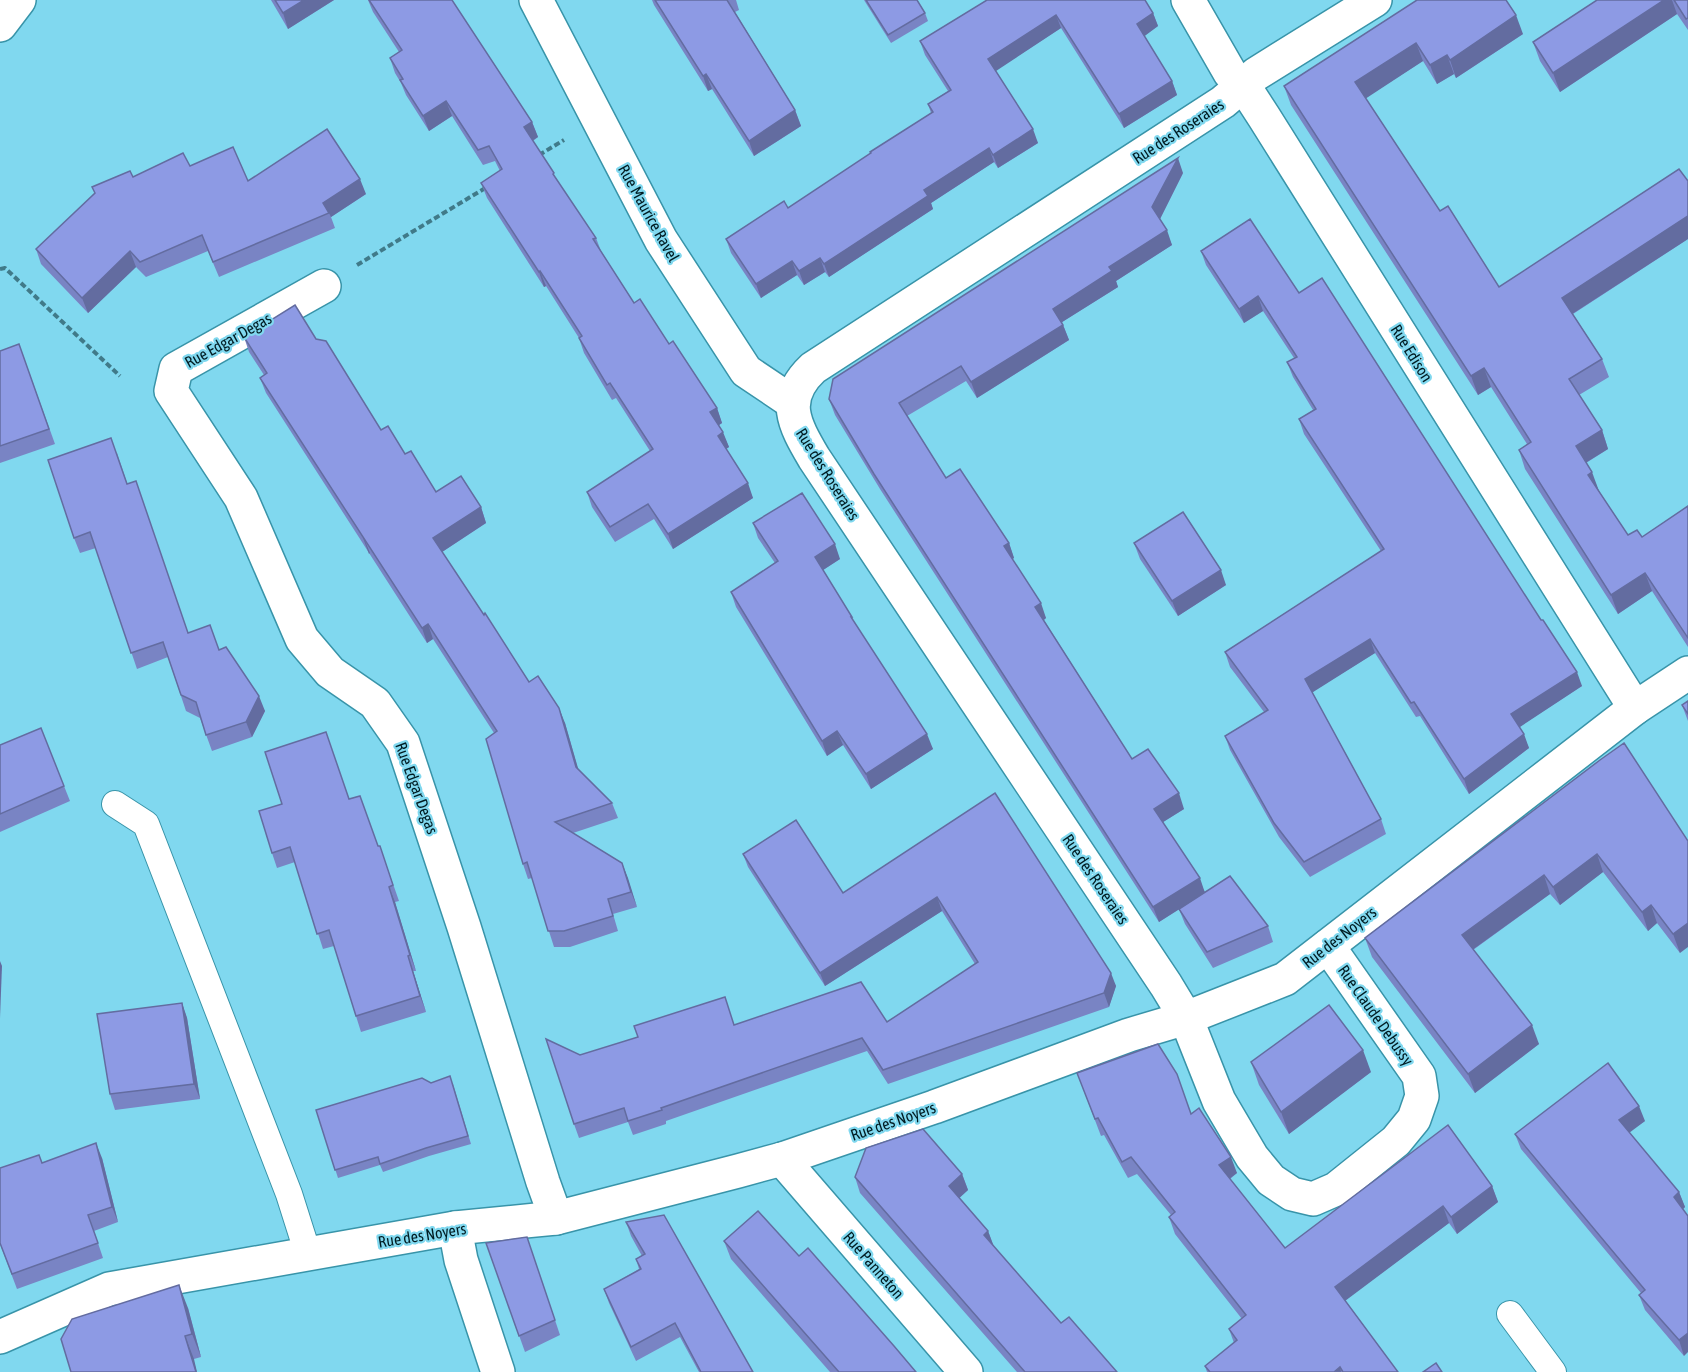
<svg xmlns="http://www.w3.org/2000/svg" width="1688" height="1372" font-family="'Asap Condensed',sans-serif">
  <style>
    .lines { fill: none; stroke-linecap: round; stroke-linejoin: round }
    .service-casing { stroke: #3894a9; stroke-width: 28 }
    .minor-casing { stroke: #3894a9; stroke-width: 36 }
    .tertiary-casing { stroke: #3894a9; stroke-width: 36 }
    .path { stroke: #407a89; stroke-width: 4; stroke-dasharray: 6 3; stroke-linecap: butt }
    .service { stroke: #fff; stroke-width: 26 }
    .minor { stroke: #fff; stroke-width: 33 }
    .tertiary { stroke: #fff; stroke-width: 33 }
    .wall { fill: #7984c4 }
    .shaded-wall { fill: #636ca0 }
    .building { fill: #8d9ae4; stroke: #636ca0; stroke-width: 1.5 }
    .labels { text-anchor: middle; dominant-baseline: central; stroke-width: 4.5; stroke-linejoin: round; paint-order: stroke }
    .street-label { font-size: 16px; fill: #001c22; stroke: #80d8ef }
  </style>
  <rect width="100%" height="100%" fill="#80d8ef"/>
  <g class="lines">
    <defs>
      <g id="service">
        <polyline points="115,804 146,824 289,1194 308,1254"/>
        <polyline points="1510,1314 1553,1372"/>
      </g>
      <g id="minor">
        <polyline points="536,0 661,240 746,371 792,402"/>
        <polyline points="1188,0 1230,73 1251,97 1264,117 1635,708"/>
        <polyline points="324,286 176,369 171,391 241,498 302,639 330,672 375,703 403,743 464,927 543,1182 556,1218"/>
        <path d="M1328,946L1419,1076L1422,1096L1414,1119L1396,1141L1336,1189L1313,1199L1292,1194L1271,1180L1252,1157L1219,1101L1186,1018L1166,985L814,458C794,424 780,399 813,368L1223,102L1256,74L1375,0"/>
        <polyline points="782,1159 966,1372"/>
        <polyline points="455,1228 461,1260 498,1372"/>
        <polyline points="0,1337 109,1289 455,1228 556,1218 738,1171 782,1159 934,1107 1129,1035 1186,1018 1285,979 1635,708 1688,673"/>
      </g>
      <polyline id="tertiary" points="0,25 19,0"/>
    </defs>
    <use href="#service" class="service-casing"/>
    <use href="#minor" class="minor-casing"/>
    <use href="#tertiary" class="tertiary-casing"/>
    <g class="path">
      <polyline points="539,155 564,140"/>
      <polyline points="357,265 487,187"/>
      <polyline points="0,269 5,268 120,376"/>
    </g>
    <use href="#service" class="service"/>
    <use href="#minor" class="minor"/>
    <use href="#tertiary" class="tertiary"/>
  </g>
  <g class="wall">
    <polygon points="271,0 334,0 288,29"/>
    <polygon points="368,0 452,0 532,122 538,137 533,141 557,181 596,238 601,251 634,303 669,344 717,408 722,423 719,425 729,447 726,449 753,498 673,549 654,519 615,542 592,507 587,492 650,451 616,398 612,400 584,353 579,338 546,286 544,287 487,198 481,183 500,171 495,161 483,165 452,116 429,131 406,95 401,83 395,73 390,58 399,52 373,12"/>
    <polygon points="652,0 736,0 739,10 735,12 795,110 801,126 754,156 712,89 708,91 654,5"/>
    <polygon points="864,0 917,0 925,13 928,21 891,43"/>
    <polygon points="987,0 1153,13 1158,26 1144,36 1172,81 1177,95 1124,128 1061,28 995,71 1038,143 998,168 994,162 931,203 933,209 829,277 825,272 804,285 797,275 761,298 731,253 726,239 788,208 870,154 870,152 931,113 928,104 948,91 925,55 920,41"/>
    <polygon points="1417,0 1523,34 1456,78 1454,74 1437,84 1423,61 1365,98 1440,211 1499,287 1688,239 1573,314 1602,359 1609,377 1579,395 1602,430 1608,449 1586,463 1599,491 1628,535 1642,537 1688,506 1688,647 1652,591 1618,614 1525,469 1519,450 1527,444 1491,387 1478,395 1291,105 1284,86"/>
    <polygon points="1597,0 1688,0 1688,30 1677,14 1560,92 1540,61 1533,42"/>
    <polygon points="190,166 248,181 366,194 331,217 335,228 219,277 208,251 146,277 136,267 88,313 41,264 36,249 133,177"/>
    <polygon points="1183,173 1160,219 1172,245 1116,281 1118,287 1062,322 1069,340 977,398 966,381 907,416 946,478 1009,543 1014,558 1012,559 1046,618 1044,620 1132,759 1184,809 1163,822 1205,892 1268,926 1273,942 1213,968 1185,924 1179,909 1159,922 880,489 835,415 829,399"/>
    <polygon points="1201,251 1299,293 1582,686 1519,727 1529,748 1469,794 1420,716 1416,717 1375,653 1312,692 1381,819 1386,834 1310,877 1279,837 1230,750 1225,736 1264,712 1230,667 1225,652 1381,551 1304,434 1299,419 1313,410 1293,377 1287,362 1294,358 1263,311 1244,323 1206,265"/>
    <polygon points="244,337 316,339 381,430 405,454 436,492 481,507 486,523 442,552 529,682 565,723 578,769 612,803 618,818 573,833 622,863 637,907 613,914 618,931 570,947 554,947 532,878 528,879 523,864 494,733 433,639 427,643 266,393 260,378 264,375 249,352"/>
    <polygon points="19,344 55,444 0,463 0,351"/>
    <polygon points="117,453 127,483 188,633 219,650 265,711 252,737 212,751 200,718 186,711 168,657 137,669 96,548 80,553 74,538"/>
    <polygon points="753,523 840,559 823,570 854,622 933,749 871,789 843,745 827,756 736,607 731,592 775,563 758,538"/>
    <polygon points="1134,543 1226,585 1178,616 1140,559"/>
    <polygon points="1688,701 1688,721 1682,705"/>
    <polygon points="0,745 64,786 70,801 0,832"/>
    <polygon points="1600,760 1688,841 1680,953 1657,923 1648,931 1603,872 1560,905 1550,894 1473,950 1539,1044 1475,1093 1372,957 1365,938"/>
    <polygon points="995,793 1116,986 1109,1007 888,1084 867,1051 666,1121 666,1124 633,1135 628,1122 579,1138 574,1124 580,1055 735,1025 887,1022 975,964 942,911 825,986 748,867 743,854 843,893"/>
    <polygon points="349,799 378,846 380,846 385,861 399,901 395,902 416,971 413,971 426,1012 361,1032 334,946 323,949 295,862 277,868 272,853"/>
    <polygon points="182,1003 187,1018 200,1099 115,1110 110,1094"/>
    <polygon points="1251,1062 1371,1072 1289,1134 1259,1085"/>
    <polygon points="1077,1073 1191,1114 1237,1173 1230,1179 1285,1248 1492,1186 1498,1202 1457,1234 1449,1223 1345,1300 1398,1372 1207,1372 1205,1366 1234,1343 1229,1329 1242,1319 1175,1234 1169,1217 1171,1215 1137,1174 1128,1178 1104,1135 1101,1136"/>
    <polygon points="431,1083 453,1084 471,1144 429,1156 383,1172 380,1165 338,1178 316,1110"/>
    <polygon points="1645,1121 1629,1132 1679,1192 1685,1207 1683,1209 1684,1356 1645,1310 1639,1295 1641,1293 1521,1149 1515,1134"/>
    <polygon points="102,1158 118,1222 94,1231 103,1258 17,1289 0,1244 42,1163"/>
    <polygon points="962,1174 968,1190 959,1198 988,1231 994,1247 1061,1323 1117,1372 1017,1372 860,1193 855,1177"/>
    <polygon points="626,1222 753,1372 699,1372 680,1337 636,1361 609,1303 604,1289 639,1269 636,1259 642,1256 631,1236"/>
    <polygon points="527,1237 560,1335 525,1352 486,1243"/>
    <polygon points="724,1241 799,1256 916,1372 830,1372 731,1259"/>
    <polygon points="188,1308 201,1357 194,1359 71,1372"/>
  </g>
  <g class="shaded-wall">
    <polygon points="304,0 334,0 288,29 283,13"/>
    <polygon points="1664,0 1672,0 1677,14 1560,92 1553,73"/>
    <polygon points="1153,13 1158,26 1142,38 1137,24"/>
    <polygon points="1056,15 1061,28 993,73 988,59"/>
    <polygon points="1516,15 1523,34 1456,78 1450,60"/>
    <polygon points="1416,43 1423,61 1362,101 1355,82"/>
    <polygon points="1447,55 1454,74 1437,84 1430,65"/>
    <polygon points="706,74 712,89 708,91 703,76"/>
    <polygon points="1172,81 1177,95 1124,128 1119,114"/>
    <polygon points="446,101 452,116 429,131 423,116"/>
    <polygon points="795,110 801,126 754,156 749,141"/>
    <polygon points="532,122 538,137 530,142 524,127"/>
    <polygon points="1033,129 1038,143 998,168 993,155"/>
    <polygon points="989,148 994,162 931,203 933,209 829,277 824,264 924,190"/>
    <polygon points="1178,158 1183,173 1158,223 1152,207"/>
    <polygon points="360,179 366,194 331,217 329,213 323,203"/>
    <polygon points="1688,216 1688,239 1569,316 1562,298"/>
    <polygon points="1167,230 1172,245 1116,281 1118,287 1059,324 1053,309 1109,267"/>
    <polygon points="130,251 136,267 88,313 82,298"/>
    <polygon points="820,258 825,272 804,285 799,271"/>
    <polygon points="792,261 797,275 761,298 756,284"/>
    <polygon points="540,271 546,286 544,287 539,272"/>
    <polygon points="1258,296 1263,311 1244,323 1239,309"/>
    <polygon points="1063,325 1069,340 977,398 971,382"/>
    <polygon points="1484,368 1491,387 1478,395 1471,376"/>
    <polygon points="717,408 722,423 716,427 710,412"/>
    <polygon points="1602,430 1608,449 1582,465 1576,446"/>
    <polygon points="723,432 729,447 723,451 718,436"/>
    <polygon points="1592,472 1599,491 1588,475"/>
    <polygon points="748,483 753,498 673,549 668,534"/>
    <polygon points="481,507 486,523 439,554 433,538"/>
    <polygon points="363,538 364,538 370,553 369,554"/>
    <polygon points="1009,543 1014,558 1009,561 1004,546"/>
    <polygon points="835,544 840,559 820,572 815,557"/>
    <polygon points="1221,570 1226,585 1178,616 1172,601"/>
    <polygon points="1645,573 1652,591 1618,614 1611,595"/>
    <polygon points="1041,603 1046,618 1041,622 1035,607"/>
    <polygon points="428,624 433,639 427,643 422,628"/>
    <polygon points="1370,639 1375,653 1310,694 1305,679"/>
    <polygon points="1577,672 1582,686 1517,729 1511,714"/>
    <polygon points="259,696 265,711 252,737 246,722"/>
    <polygon points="559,708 565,723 582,782 576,767"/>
    <polygon points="837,731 843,745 827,756 822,741"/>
    <polygon points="927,734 933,749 871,789 866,774"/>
    <polygon points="1524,734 1529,748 1469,794 1464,779"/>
    <polygon points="1179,793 1184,809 1160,824 1154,809"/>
    <polygon points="1597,854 1603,872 1560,905 1553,887"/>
    <polygon points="622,863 628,878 637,907 631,892"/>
    <polygon points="1544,875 1550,894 1468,953 1462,935"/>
    <polygon points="1200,878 1205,893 1159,922 1153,907"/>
    <polygon points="389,887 395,902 416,971 410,955"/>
    <polygon points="937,897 942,911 825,986 820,973"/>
    <polygon points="1651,905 1657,923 1648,931 1642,912"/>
    <polygon points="1688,923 1688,947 1680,953 1673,934"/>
    <polygon points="408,956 413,971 426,1012 420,996"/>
    <polygon points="0,961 2,966 0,1018"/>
    <polygon points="1111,973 1116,986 1109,1007 1104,993"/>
    <polygon points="182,1003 187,1018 200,1099 194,1084"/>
    <polygon points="1532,1025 1539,1044 1475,1093 1468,1074"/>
    <polygon points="1363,1050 1371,1072 1289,1134 1281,1112"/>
    <polygon points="1639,1106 1645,1121 1625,1136 1619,1120"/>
    <polygon points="96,1143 102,1158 118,1222 112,1207"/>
    <polygon points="1231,1157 1237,1173 1225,1182 1219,1165"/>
    <polygon points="962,1174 968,1190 955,1202 949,1186"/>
    <polygon points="1492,1186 1498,1202 1457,1234 1451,1217"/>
    <polygon points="1679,1192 1685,1207 1679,1213 1674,1197"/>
    <polygon points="1443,1206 1449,1223 1341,1304 1335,1287"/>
    <polygon points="988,1231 994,1247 984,1235"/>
    <polygon points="179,1285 188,1308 201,1357 192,1334"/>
    <polygon points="1688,1333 1688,1352 1684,1356 1679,1340"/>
    <polygon points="185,1336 194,1359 197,1372 196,1372"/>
    <polygon points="1340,1367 1341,1372 1334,1372"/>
  </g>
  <g class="building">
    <polygon points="275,0 304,0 283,13"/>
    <polygon points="369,0 452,0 532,122 524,127 554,173 553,174 596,238 593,239 634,303 640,299 669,344 673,341 717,408 710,412 723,432 718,436 748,483 668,534 648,504 610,527 587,492 653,449 610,383 607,385 579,338 582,336 540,271 539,272 481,183 502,169 489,146 478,150 446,101 423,116 400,80 403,79 390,58 402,50"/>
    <polygon points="655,0 727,0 795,110 749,141 706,74 703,76"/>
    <polygon points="866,0 917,0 925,13 888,35"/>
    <polygon points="987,0 1145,0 1153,13 1137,24 1172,81 1119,114 1056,15 988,59 1033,129 993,155 989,148 924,190 928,196 824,264 820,258 799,271 792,261 756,284 726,239 784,201 788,208 871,153 870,152 933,112 928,104 951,90 920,41"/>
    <polygon points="1417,0 1506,0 1516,15 1450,60 1447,55 1430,65 1416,43 1355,82 1440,211 1448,206 1499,287 1679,169 1688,181 1688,216 1562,298 1602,359 1569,379 1602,430 1576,446 1592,472 1588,475 1628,535 1637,530 1642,537 1688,506 1688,638 1645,573 1611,595 1519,450 1531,442 1484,368 1471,376 1284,86"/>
    <polygon points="1597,0 1664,0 1553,73 1533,42"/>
    <polygon points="1674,0 1688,0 1688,18 1686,19"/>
    <polygon points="327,129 360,179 323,203 329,213 213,262 202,235 140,262 130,251 82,298 36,249 95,193 92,187 130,171 133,177 183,153 190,166 233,147 248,181"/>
    <polygon points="1178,158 1152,207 1167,230 1109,267 1112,271 1053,309 1063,325 971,382 961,366 899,403 946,478 960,469 1009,543 1004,546 1041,603 1035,607 1132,759 1148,749 1179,793 1154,809 1200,878 1153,907 874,474 829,399 833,379"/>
    <polygon points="1250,219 1299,293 1322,278 1541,620 1543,620 1577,672 1511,714 1524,734 1464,779 1414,702 1411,703 1370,639 1305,679 1381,819 1304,862 1274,823 1225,736 1268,710 1225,652 1384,549 1299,419 1316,409 1287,362 1297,357 1258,296 1239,309 1201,251"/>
    <polygon points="295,305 316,339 326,341 381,430 388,426 405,454 411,451 436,492 461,476 481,507 433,538 484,615 485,613 529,682 538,676 559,708 576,767 612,803 555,822 622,863 631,892 608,899 613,916 564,931 548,931 527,862 523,864 486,739 497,731 428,624 422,628 260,378 267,373 244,337"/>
    <polygon points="19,344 49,429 0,446 0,351"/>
    <polygon points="111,438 127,484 136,481 188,633 210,625 219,650 226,647 259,696 246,722 206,735 196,702 181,695 163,642 131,653 90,532 74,538 48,460"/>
    <polygon points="802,493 835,544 815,557 852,617 851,617 927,734 866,774 837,731 822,741 731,592 778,561 753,523"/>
    <polygon points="1183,512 1221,570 1172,601 1134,543"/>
    <polygon points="1688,701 1688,714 1682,705"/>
    <polygon points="41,728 64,786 0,814 0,745"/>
    <polygon points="326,732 349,799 360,796 378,846 380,846 393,885 389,887 410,955 408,956 420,996 356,1016 329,930 317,934 290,847 272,853 259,811 282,804 265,752"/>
    <polygon points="1624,743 1688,841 1688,923 1673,934 1651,905 1642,912 1597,854 1553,887 1544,875 1462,935 1532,1025 1468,1074 1365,938 1600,760"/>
    <polygon points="995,793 1111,973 1104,993 883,1070 862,1038 661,1108 662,1110 628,1121 624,1108 574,1124 546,1039 580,1055 638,1037 634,1026 725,997 734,1025 861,982 887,1022 978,962 937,897 820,973 743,854 796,820 843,893"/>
    <polygon points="1230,876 1268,926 1207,952 1179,909"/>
    <polygon points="182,1003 194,1084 110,1094 97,1014"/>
    <polygon points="1329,1005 1363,1050 1281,1112 1251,1062"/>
    <polygon points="1158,1044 1177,1074 1191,1114 1199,1108 1231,1157 1219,1165 1285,1248 1448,1125 1492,1186 1451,1217 1443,1206 1335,1287 1398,1372 1343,1372 1340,1367 1334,1372 1210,1372 1205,1366 1237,1340 1229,1329 1246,1315 1169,1217 1175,1212 1131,1157 1122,1162 1098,1118 1095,1119 1077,1073"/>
    <polygon points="1608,1063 1639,1106 1619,1120 1679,1192 1674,1197 1688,1216 1688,1333 1679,1340 1639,1295 1645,1290 1515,1134"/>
    <polygon points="450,1076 468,1136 426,1148 380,1164 378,1157 335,1170 316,1110 422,1078 431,1083"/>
    <polygon points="923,1129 962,1174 949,1186 988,1231 984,1235 1061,1323 1069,1317 1117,1372 1025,1372 855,1177 866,1148"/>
    <polygon points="96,1143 112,1207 88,1215 98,1243 12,1274 0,1243 0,1168 39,1155 42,1163"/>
    <polygon points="758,1211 799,1256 808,1248 894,1346 916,1372 839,1372 724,1241"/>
    <polygon points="664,1215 753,1372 701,1372 675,1323 631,1347 604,1289 641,1269 636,1259 645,1254 626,1222"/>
    <polygon points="527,1237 555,1320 519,1336 486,1243"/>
    <polygon points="179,1285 192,1334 185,1336 196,1372 71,1372 61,1339 72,1319"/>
    <polygon points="1436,1363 1442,1372 1423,1372"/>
  </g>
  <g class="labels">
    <g class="street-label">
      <text transform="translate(1178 131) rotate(-33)">Rue des Roseraies</text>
      <text transform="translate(649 213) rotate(61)">Rue Maurice Ravel</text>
      <text transform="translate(228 340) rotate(-29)">Rue Edgar Degas</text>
      <text transform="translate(1412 353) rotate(58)">Rue Edison</text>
      <text transform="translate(828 474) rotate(58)">Rue des Roseraies</text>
      <text transform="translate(417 788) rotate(70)">Rue Edgar Degas</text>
      <text transform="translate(1096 879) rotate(56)">Rue des Roseraies</text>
      <text transform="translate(1339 937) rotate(-38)">Rue des Noyers</text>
      <text transform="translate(1376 1015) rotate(55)">Rue Claude Debussy</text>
      <text transform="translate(893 1121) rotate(-19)">Rue des Noyers</text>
      <text transform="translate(422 1235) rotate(-9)">Rue des Noyers</text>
      <text transform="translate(874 1265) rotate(49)">Rue Panneton</text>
    </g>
  </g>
</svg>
